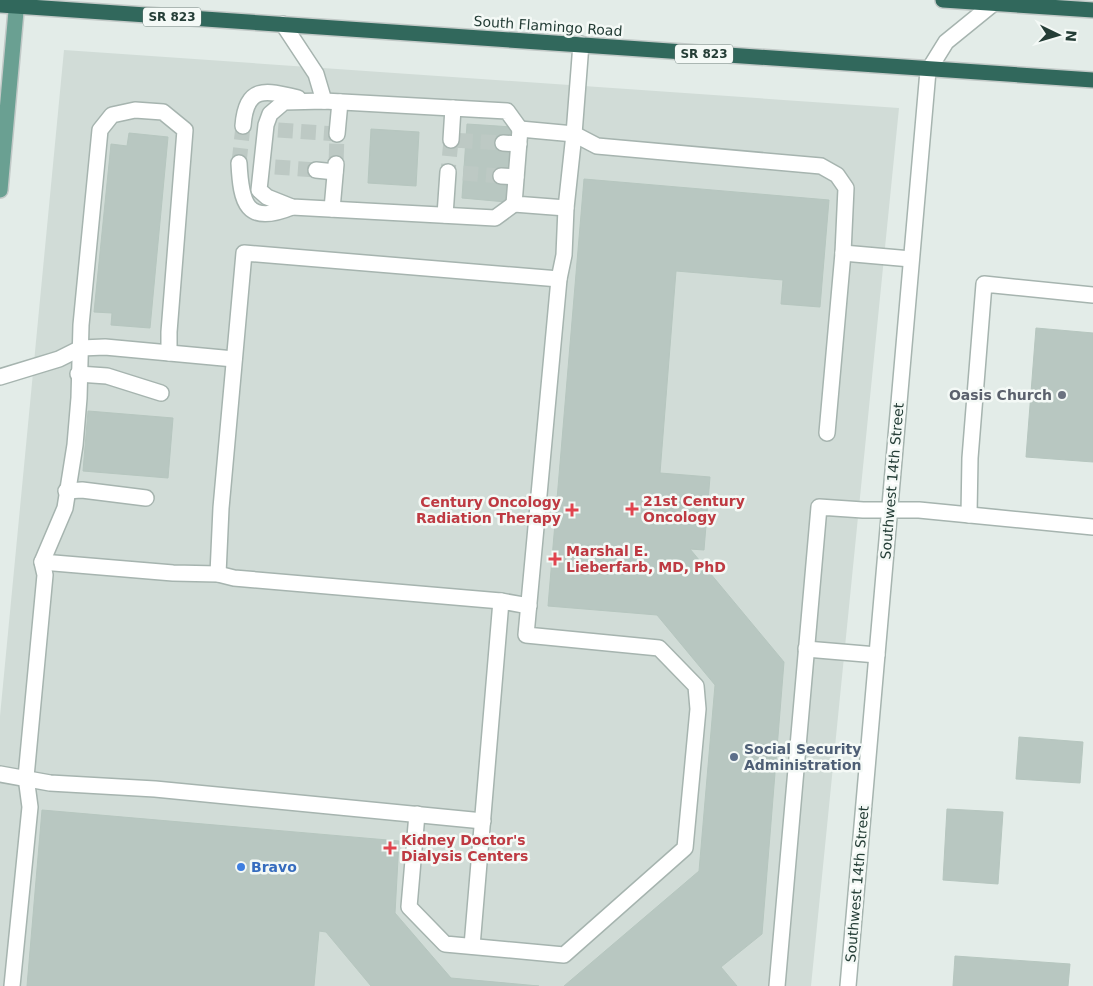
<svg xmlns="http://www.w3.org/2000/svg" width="1093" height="986" font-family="'DejaVu Sans',sans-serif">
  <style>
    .built { fill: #d1dcd7 }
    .building { fill: #b8c7c1; stroke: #b6c6bf }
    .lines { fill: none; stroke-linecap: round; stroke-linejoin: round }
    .minor-tunnel { stroke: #bdc9c4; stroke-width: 15; stroke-dasharray: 15 8; stroke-linecap: butt }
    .minor-casing { stroke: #a6b4af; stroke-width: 18 }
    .major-casing { stroke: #c2c9c7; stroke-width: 18 }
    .highway-casing { stroke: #c2c9c7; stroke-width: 18 }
    .minor { stroke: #fff; stroke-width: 15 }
    .major { stroke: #6aa092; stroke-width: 15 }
    .highway { stroke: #31685c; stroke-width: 15 }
    .worship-dot { fill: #6b7280; stroke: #f4f9f6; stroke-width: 2 }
    .health-dot { fill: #e0444e; stroke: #f4f9f6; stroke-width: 2 }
    .service-dot { fill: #5c6f8a; stroke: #f4f9f6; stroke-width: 2 }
    .shop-dot { fill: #3f7fe0; stroke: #f4f9f6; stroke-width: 2 }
    .labels { text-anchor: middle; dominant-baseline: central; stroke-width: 5; stroke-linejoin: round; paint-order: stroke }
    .shield { fill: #f4f9f6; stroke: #627570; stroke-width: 1 }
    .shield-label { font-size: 12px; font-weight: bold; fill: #243d36 }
    .street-label { font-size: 14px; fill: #243d36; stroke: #f4f9f6 }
    .worship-label { font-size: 14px; font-weight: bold; fill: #5b616d; stroke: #f4f9f6; text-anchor: end }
    .health-label { font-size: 14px; font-weight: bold; fill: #be3a42; stroke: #f4f9f6; text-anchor: start }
    .service-label { font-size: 14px; font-weight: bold; fill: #4e5e75; stroke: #f4f9f6; text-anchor: start }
    .shop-label { font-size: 14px; font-weight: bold; fill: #366cbe; stroke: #f4f9f6; text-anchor: start }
  </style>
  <rect width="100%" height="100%" fill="#e3ece8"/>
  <polygon class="built" points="64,50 899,108 811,986 0,986 0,716"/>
  <g class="building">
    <polygon points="467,124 512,127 506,202 462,198"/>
    <polygon points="371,129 419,132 416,186 368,183"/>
    <polygon points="129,133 168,137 150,328 111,325 112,313 94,312 111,144 127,146"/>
    <polygon points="584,179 829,200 820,307 781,304 783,280 676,271 660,473 710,477 704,550 690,549 784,662 762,934 721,967 737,986 564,986 699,871 715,685 657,615 548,606"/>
    <polygon points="1036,328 1093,333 1093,462 1026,457"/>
    <polygon points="88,411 173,418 168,478 83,471"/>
    <polygon points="1019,737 1083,742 1080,783 1016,779"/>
    <polygon points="947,809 1003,812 998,884 943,880"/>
    <polygon points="42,810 399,841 395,913 451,978 539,986 371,986 326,932 319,931 314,986 27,986"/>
    <polygon points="955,956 1070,964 1068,986 953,986"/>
  </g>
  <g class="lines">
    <g class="minor-tunnel">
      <polyline points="278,130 337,134 336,164"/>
      <polyline points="239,163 243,126"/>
      <polyline points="275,167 316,170"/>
      <polyline points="501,176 448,172 451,140 503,143"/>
    </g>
    <defs>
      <g id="minor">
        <polyline points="283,24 316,74 324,101"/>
        <path d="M243,126C246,85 265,90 298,98"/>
        <polyline points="337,134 340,102"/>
        <polyline points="451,140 453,108"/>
        <polyline points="503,143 519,144"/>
        <path d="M239,163C241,203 246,226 292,207"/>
        <polyline points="316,170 335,172"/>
        <polyline points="501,176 516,177"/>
        <polyline points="514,204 495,218 292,207 267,197 259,190 266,125 270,114 284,102 324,101 507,111 520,129"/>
        <polyline points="566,208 514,204 520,129 574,134 597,146 821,166 837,175 846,188 843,253 827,433"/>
        <polyline points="332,209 336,164"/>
        <polyline points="445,215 448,172"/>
        <polyline points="843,253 911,259"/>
        <polyline points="78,374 107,376 161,393"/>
        <polyline points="0,377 59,359 81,348 105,347 234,359"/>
        <polyline points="66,491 82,490 146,498"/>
        <polyline points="969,515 970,458 984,284 1093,295"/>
        <polyline points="42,562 173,573 218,574 234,578 501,601 529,606"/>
        <polyline points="218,574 221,508 244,253 559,279"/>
        <polyline points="806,649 877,655"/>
        <polyline points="0,774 50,783 155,789 483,821"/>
        <polyline points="417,814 409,907 445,944 564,955 685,848 698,709 696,686 659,648 526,635 559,279 564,255 566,208 574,134 581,44"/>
        <polyline points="472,946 501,601"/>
        <polyline points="12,986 30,807 26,777 45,575 42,562 65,508 75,445 79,398 81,325 100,130 112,115 135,110 163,112 185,130 169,332 169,353"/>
        <polyline points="777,986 819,507 863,510 919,510 1093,527"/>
        <polyline points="848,986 928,71 946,42 994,3"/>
      </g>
      <polyline id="major" points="0,190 17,0"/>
      <g id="highway">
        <polyline points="943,0 1093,10"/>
        <polyline points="0,5 1093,80"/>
      </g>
    </defs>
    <use href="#minor" class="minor-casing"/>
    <use href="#major" class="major-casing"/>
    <use href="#highway" class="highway-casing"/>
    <use href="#minor" class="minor"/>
    <use href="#major" class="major"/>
    <use href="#highway" class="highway"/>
  </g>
  <circle class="worship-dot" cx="1062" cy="395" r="5"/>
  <g class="health-dot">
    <path d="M629.5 501.5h5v5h5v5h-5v5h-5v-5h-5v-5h5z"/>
    <path d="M569.5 502.5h5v5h5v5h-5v5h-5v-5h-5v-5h5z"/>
    <path d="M552.5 551.5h5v5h5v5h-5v5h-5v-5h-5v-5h5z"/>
    <path d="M387.5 840.5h5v5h5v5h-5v5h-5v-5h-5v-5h5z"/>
  </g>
  <circle class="service-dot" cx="734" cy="757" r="5"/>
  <circle class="shop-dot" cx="241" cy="867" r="5"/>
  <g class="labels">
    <g class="shield">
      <rect x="143" y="7.5" width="58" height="19" rx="4"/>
      <rect x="675" y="44.5" width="58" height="19" rx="4"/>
    </g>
    <g class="shield-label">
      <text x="172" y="17">SR 823</text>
      <text x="704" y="54">SR 823</text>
    </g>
    <g class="street-label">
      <text transform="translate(548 26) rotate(4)">South Flamingo Road</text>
      <text transform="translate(892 481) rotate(-85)">Southwest 14th Street</text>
      <text transform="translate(857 884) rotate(-85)">Southwest 14th Street</text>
    </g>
    <g class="worship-label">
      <text x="1052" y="395">Oasis Church</text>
    </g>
    <g class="health-label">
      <text x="643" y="501">21st Century<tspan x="643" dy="16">Oncology</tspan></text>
      <text x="561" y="502" text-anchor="end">Century Oncology<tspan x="561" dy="16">Radiation Therapy</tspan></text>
      <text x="566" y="551">Marshal E.<tspan x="566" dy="16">Lieberfarb, MD, PhD</tspan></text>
      <text x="401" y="840">Kidney Doctor's<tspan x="401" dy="16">Dialysis Centers</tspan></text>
    </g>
    <g class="service-label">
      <text x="744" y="749">Social Security<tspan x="744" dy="16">Administration</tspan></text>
    </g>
    <g class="shop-label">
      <text x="251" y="867">Bravo</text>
    </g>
  </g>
  <g transform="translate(1058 35) rotate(95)" stroke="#f4f9f6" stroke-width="4" paint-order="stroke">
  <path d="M0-4L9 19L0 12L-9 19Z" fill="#243d36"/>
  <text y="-8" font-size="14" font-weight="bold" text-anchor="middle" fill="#243d36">N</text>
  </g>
</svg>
